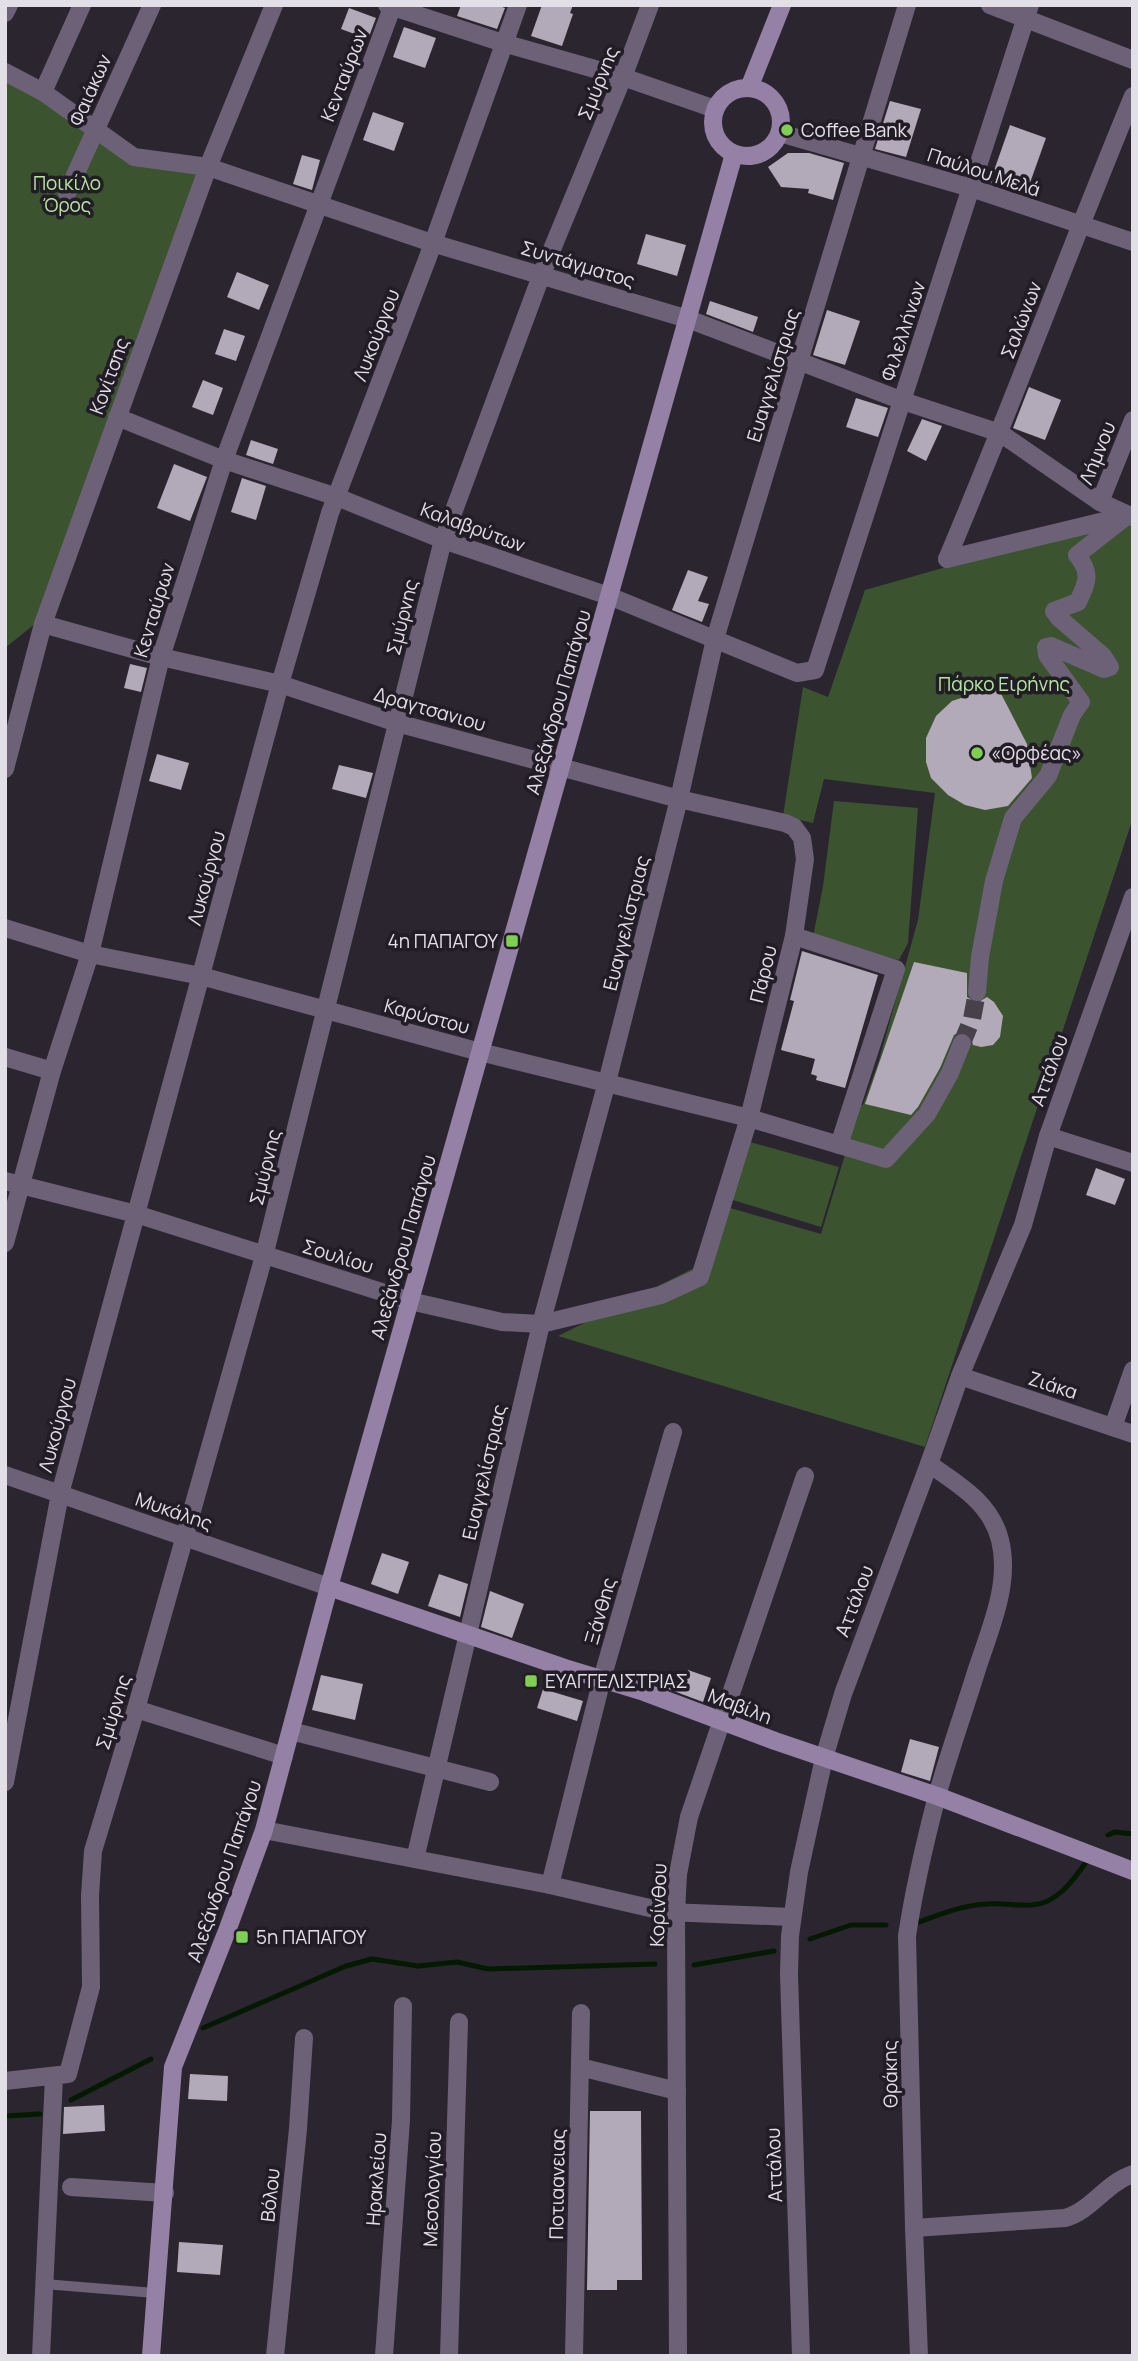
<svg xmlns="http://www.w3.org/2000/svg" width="1138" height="2361" font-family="Manrope,sans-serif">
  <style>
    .green { fill: #3b532f }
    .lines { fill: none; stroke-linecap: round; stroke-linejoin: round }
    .stream { stroke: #041a00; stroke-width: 5 }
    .building { fill: #b2aab8 }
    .street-tunnel { stroke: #47414b; stroke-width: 18; stroke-dasharray: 18 9; stroke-linecap: butt }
    .lane { stroke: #6d6178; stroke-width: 10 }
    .street { stroke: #6d6178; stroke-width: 18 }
    .secondary { stroke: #9581a6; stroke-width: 18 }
    .poi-dot { fill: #7fd052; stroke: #211c26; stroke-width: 2.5 }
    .labels { text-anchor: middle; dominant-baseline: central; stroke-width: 7; stroke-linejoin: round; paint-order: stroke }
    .street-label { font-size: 19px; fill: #e3dfe6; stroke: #211c26 }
    .poi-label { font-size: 19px; fill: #e3dfe6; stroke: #211c26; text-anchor: start }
    .park-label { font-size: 19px; fill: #b4e89b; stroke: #211c26 }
  </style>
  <rect width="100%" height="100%" fill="#2b2530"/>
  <g class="green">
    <polygon points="5,77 40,97 133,164 199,173 36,623 5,648"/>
    <polygon points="1133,518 1133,818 925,1447 558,1336 702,1264 720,1205 821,1234 860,1105 863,1105 879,1060 918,920 935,793 824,779 813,823 783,816 803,687 828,697 865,590 1098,524"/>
    <polygon points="834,801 918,808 908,943 899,960 813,937 823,886"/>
    <polygon points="736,1138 839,1167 821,1227 723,1197"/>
  </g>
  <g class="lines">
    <g class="stream">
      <polyline points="1108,1835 1115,1832 1133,1834"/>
      <path d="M919,1922C941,1914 963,1905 988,1904C1002,1903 1017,1906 1032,1905C1056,1904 1073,1881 1086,1862"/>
      <polyline points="810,1939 851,1925 886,1925"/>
      <polyline points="694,1965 774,1951"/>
      <polyline points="203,2028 346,1966 372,1959 418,1966 457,1962 488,1969 655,1964"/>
      <polyline points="71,2100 151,2059"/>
      <polyline points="5,2116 40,2114"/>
    </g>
  </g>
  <g class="building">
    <polygon points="461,5 496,5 505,8 497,29 457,16"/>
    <polygon points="542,5 573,5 570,13 573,14 562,46 531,36"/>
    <polygon points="349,8 376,18 368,39 341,29"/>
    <polygon points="404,27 436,38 425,68 393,57"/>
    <polygon points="890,101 921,109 906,157 875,149"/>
    <polygon points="373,112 404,123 394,151 363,140"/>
    <polygon points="1010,125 1046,138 1026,194 990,182"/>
    <polygon points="788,153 809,153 844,163 833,200 808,193 809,189 781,187 768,167"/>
    <polygon points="302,155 320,160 312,190 293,184"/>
    <polygon points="646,234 686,245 677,276 637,264"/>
    <polygon points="237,272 269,285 259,310 227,297"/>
    <polygon points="710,301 758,317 753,332 706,314"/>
    <polygon points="827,310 860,321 845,365 813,355"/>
    <polygon points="224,329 245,336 236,361 215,354"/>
    <polygon points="203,380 223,388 213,415 192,407"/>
    <polygon points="1029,387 1061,400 1045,440 1013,428"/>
    <polygon points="856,398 888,408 878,437 846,427"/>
    <polygon points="922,419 942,426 926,461 907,451"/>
    <polygon points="251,440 278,449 273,464 246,455"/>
    <polygon points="174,464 207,477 190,521 157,508"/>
    <polygon points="242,478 266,486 256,520 231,512"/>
    <polygon points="688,570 708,577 698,601 709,604 702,622 672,610"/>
    <polygon points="130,664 147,668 141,692 124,688"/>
    <polygon points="997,686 1027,744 1032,778 1008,806 985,810 965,805 948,795 931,778 926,762 926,738 936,716 952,701"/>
    <polygon points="157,754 189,763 181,790 149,781"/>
    <polygon points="339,765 373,773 366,798 332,789"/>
    <polygon points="802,951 878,975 845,1088 816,1080 817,1076 811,1074 815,1059 781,1050 794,1001 790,1000"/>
    <polygon points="914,962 967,973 967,997 977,1003 987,997 994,1002 1003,1016 1000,1037 993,1045 981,1047 973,1045 971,1037 967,1033 960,1032 954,1035 940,1068 918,1107 911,1115 865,1104"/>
    <polygon points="1096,1168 1125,1179 1115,1205 1086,1195"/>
    <polygon points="382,1553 409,1562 398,1594 371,1584"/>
    <polygon points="439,1574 468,1584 460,1617 428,1606"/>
    <polygon points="490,1591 524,1604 512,1638 481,1627"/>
    <polygon points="688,1670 711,1678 703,1702 663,1687 666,1678 683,1684"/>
    <polygon points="321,1675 363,1684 355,1720 312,1710"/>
    <polygon points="543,1689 583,1701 577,1721 537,1708"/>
    <polygon points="910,1739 939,1747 930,1781 901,1772"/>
    <polygon points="190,2074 228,2076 227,2101 188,2099"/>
    <polygon points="104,2105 105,2131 63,2134 64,2107"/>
    <polygon points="590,2111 641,2111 642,2280 617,2280 617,2290 587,2290"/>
    <polygon points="179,2242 223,2245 220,2275 177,2272"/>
  </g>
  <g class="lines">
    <polyline class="street-tunnel" points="962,1043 972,1019 977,992"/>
    <polyline class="lane" points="44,2284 155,2293"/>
    <g class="street">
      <polyline points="387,5 503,43 623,77 715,109"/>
      <polyline points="990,5 1133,60"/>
      <polyline points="5,13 9,5"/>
      <polyline points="5,72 43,92 134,157 208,167 432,243 688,319 903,401 1000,433 1100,502 1133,517"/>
      <polyline points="43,92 82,5"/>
      <polyline points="780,133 971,188 1133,242"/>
      <polyline points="67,193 152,5"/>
      <polyline points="117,417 224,460 337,497 443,540 609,596 797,673 815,670 1030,5"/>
      <polyline points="1100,502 1133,420"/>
      <path d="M947,559C1012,406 1069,250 1133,96"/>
      <polyline points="947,559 1125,516"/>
      <polyline points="5,769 43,624 208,167 274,5"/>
      <polyline points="5,928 90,954 201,976 480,1052 749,1118 886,1159 927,1114 950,1073 962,1043"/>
      <polyline points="794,936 896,969 839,1145"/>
      <path d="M977,992L980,957L994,881L1013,818L1048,776L1072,715L1081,702L1047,655L1046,647L1051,646L1104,669L1110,667L1103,656L1059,618L1054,611L1078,602C1087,582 1092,574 1077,555L1128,515"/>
      <polyline points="5,1057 52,1071"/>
      <polyline points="1048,1136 1133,1163"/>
      <polyline points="5,1181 136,1214 410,1301 502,1322 541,1324 661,1295 700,1277 749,1118 794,936 805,859 802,838 794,827 785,823 679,799 397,723 280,684 161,657 43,624"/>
      <polyline points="5,1243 52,1071 90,954 161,657 224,460 393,5"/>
      <polyline points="960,1376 1133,1434"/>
      <polyline points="1113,1427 1133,1370"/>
      <polyline points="5,1475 329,1587"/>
      <polyline points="136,1709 284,1756"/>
      <polyline points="291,1731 490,1782"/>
      <polyline points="5,1782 60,1494 280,684 330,513 428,257 518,5"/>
      <polyline points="264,1830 550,1885 667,1912 792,1917"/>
      <polyline points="415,1859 541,1324 607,1082 679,799 715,639 907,5"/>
      <polyline points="550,1885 602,1679 673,1432"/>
      <polyline points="580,2067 677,2091"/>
      <polyline points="5,2081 68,2074 91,1987 90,1896 93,1851 136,1709 264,1256 443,540 541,276 623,77 650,5"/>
      <polyline points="71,2187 165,2193"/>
      <path d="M914,2228L1065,2218C1091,2211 1106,2183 1133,2174"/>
      <polyline points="41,2356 54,2077"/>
      <polyline points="275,2356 298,2129 304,2038"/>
      <polyline points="384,2356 401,2120 403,2006"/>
      <polyline points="449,2356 459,2022"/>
      <polyline points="574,2356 581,2013"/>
      <polyline points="678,2356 676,1913 678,1874 689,1817 805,1476"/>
      <polyline points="801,2356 789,1974 790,1936 799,1872 824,1758 843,1694 929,1464 960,1376 1023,1225 1048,1136 1133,897"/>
      <path d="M919,2356L914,2228L907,1936C914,1889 925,1842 937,1796C949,1753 964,1711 977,1669C990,1629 1011,1583 1000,1540C991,1503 958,1484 929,1464"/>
    </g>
    <g class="secondary">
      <polyline points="749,88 782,5"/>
      <circle cx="747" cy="122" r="34"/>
      <polyline points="329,1587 565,1668 644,1692 775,1741 937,1796 1133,1871"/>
      <polyline points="151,2356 173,2067 227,1931 264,1830 329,1587 734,154"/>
    </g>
  </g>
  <g class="poi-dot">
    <circle cx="787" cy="130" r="7"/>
    <circle cx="977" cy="753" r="7"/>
    <rect x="505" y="934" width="14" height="14" rx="3.5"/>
    <rect x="524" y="1674" width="14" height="14" rx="3.5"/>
    <rect x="235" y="1930" width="14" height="14" rx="3.5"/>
  </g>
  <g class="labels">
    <g class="street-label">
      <text transform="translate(344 75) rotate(-69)">Κενταύρων</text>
      <text transform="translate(598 83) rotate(-68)">Σμύρνης</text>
      <text transform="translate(90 90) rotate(-66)">Φαιάκων</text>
      <text transform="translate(984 172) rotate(18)">Παύλου Μελά</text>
      <text transform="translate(578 264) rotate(17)">Συντάγματος</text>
      <text transform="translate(1021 320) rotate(-69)">Σαλώνων</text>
      <text transform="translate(903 331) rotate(-72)">Φιλελλήνων</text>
      <text transform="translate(376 335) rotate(-69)">Λυκούργου</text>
      <text transform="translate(773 375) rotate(-73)">Ευαγγελίστριας</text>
      <text transform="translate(109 376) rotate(-70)">Κονίτσης</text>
      <text transform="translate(1097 453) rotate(-68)">Λήμνου</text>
      <text transform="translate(473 527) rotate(20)">Καλαβρύτων</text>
      <text transform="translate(154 610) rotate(-73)">Κενταύρων</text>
      <text transform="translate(402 617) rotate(-76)">Σμύρνης</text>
      <text transform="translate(558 702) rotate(-74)">Αλεξάνδρου Παπάγου</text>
      <text transform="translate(430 709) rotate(16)">Δραγτσανιου</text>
      <text transform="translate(206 878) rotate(-75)">Λυκούργου</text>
      <text transform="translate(626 923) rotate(-76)">Ευαγγελίστριας</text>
      <text transform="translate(763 974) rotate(-76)">Πάρου</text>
      <text transform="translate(427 1016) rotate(15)">Καρύστου</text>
      <text transform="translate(1049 1070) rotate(-70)">Αττάλου</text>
      <text transform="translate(265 1167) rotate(-76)">Σμύρνης</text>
      <text transform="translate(403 1247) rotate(-74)">Αλεξάνδρου Παπάγου</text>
      <text transform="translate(338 1256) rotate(17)">Σουλίου</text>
      <text transform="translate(1053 1385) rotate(18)">Ζιάκα</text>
      <text transform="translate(57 1425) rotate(-75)">Λυκούργου</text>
      <text transform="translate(484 1472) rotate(-77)">Ευαγγελίστριας</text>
      <text transform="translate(174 1511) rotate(19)">Μυκάλης</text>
      <text transform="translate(854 1601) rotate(-69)">Αττάλου</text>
      <text transform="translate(600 1611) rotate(-74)">Ξάνθης</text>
      <text transform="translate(740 1706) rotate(21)">Μαβίλη</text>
      <text transform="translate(113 1712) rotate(-73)">Σμύρνης</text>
      <text transform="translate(224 1871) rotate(-71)">Αλεξάνδρου Παπάγου</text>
      <text transform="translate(658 1905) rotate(-88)">Κορίνθου</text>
      <text transform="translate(890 2074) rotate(-91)">Θράκης</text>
      <text transform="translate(774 2165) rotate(-92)">Αττάλου</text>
      <text transform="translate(376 2179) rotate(-86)">Ηρακλείου</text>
      <text transform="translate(557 2184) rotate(-89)">Ποτιαανειας</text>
      <text transform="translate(432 2189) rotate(-88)">Μεσολογγίου</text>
      <text transform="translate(270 2195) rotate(-84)">Βόλου</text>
    </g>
    <g class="poi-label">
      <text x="801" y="130">Coffee Bank</text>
      <text x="991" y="753">«Ορφέας»</text>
      <text x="498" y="941" text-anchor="end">4η ΠΑΠΑΓΟΥ</text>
      <text x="545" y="1681">ΕΥΑΓΓΕΛΙΣΤΡΙΑΣ</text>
      <text x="256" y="1937">5η ΠΑΠΑΓΟΥ</text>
    </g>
    <g class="park-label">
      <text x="67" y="183">Ποικίλο<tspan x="67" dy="22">Όρος</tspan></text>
      <text x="1004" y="684">Πάρκο Ειρήνης</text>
    </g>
  </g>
  <rect width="1138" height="2361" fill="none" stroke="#e3dfe6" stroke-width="14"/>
</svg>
